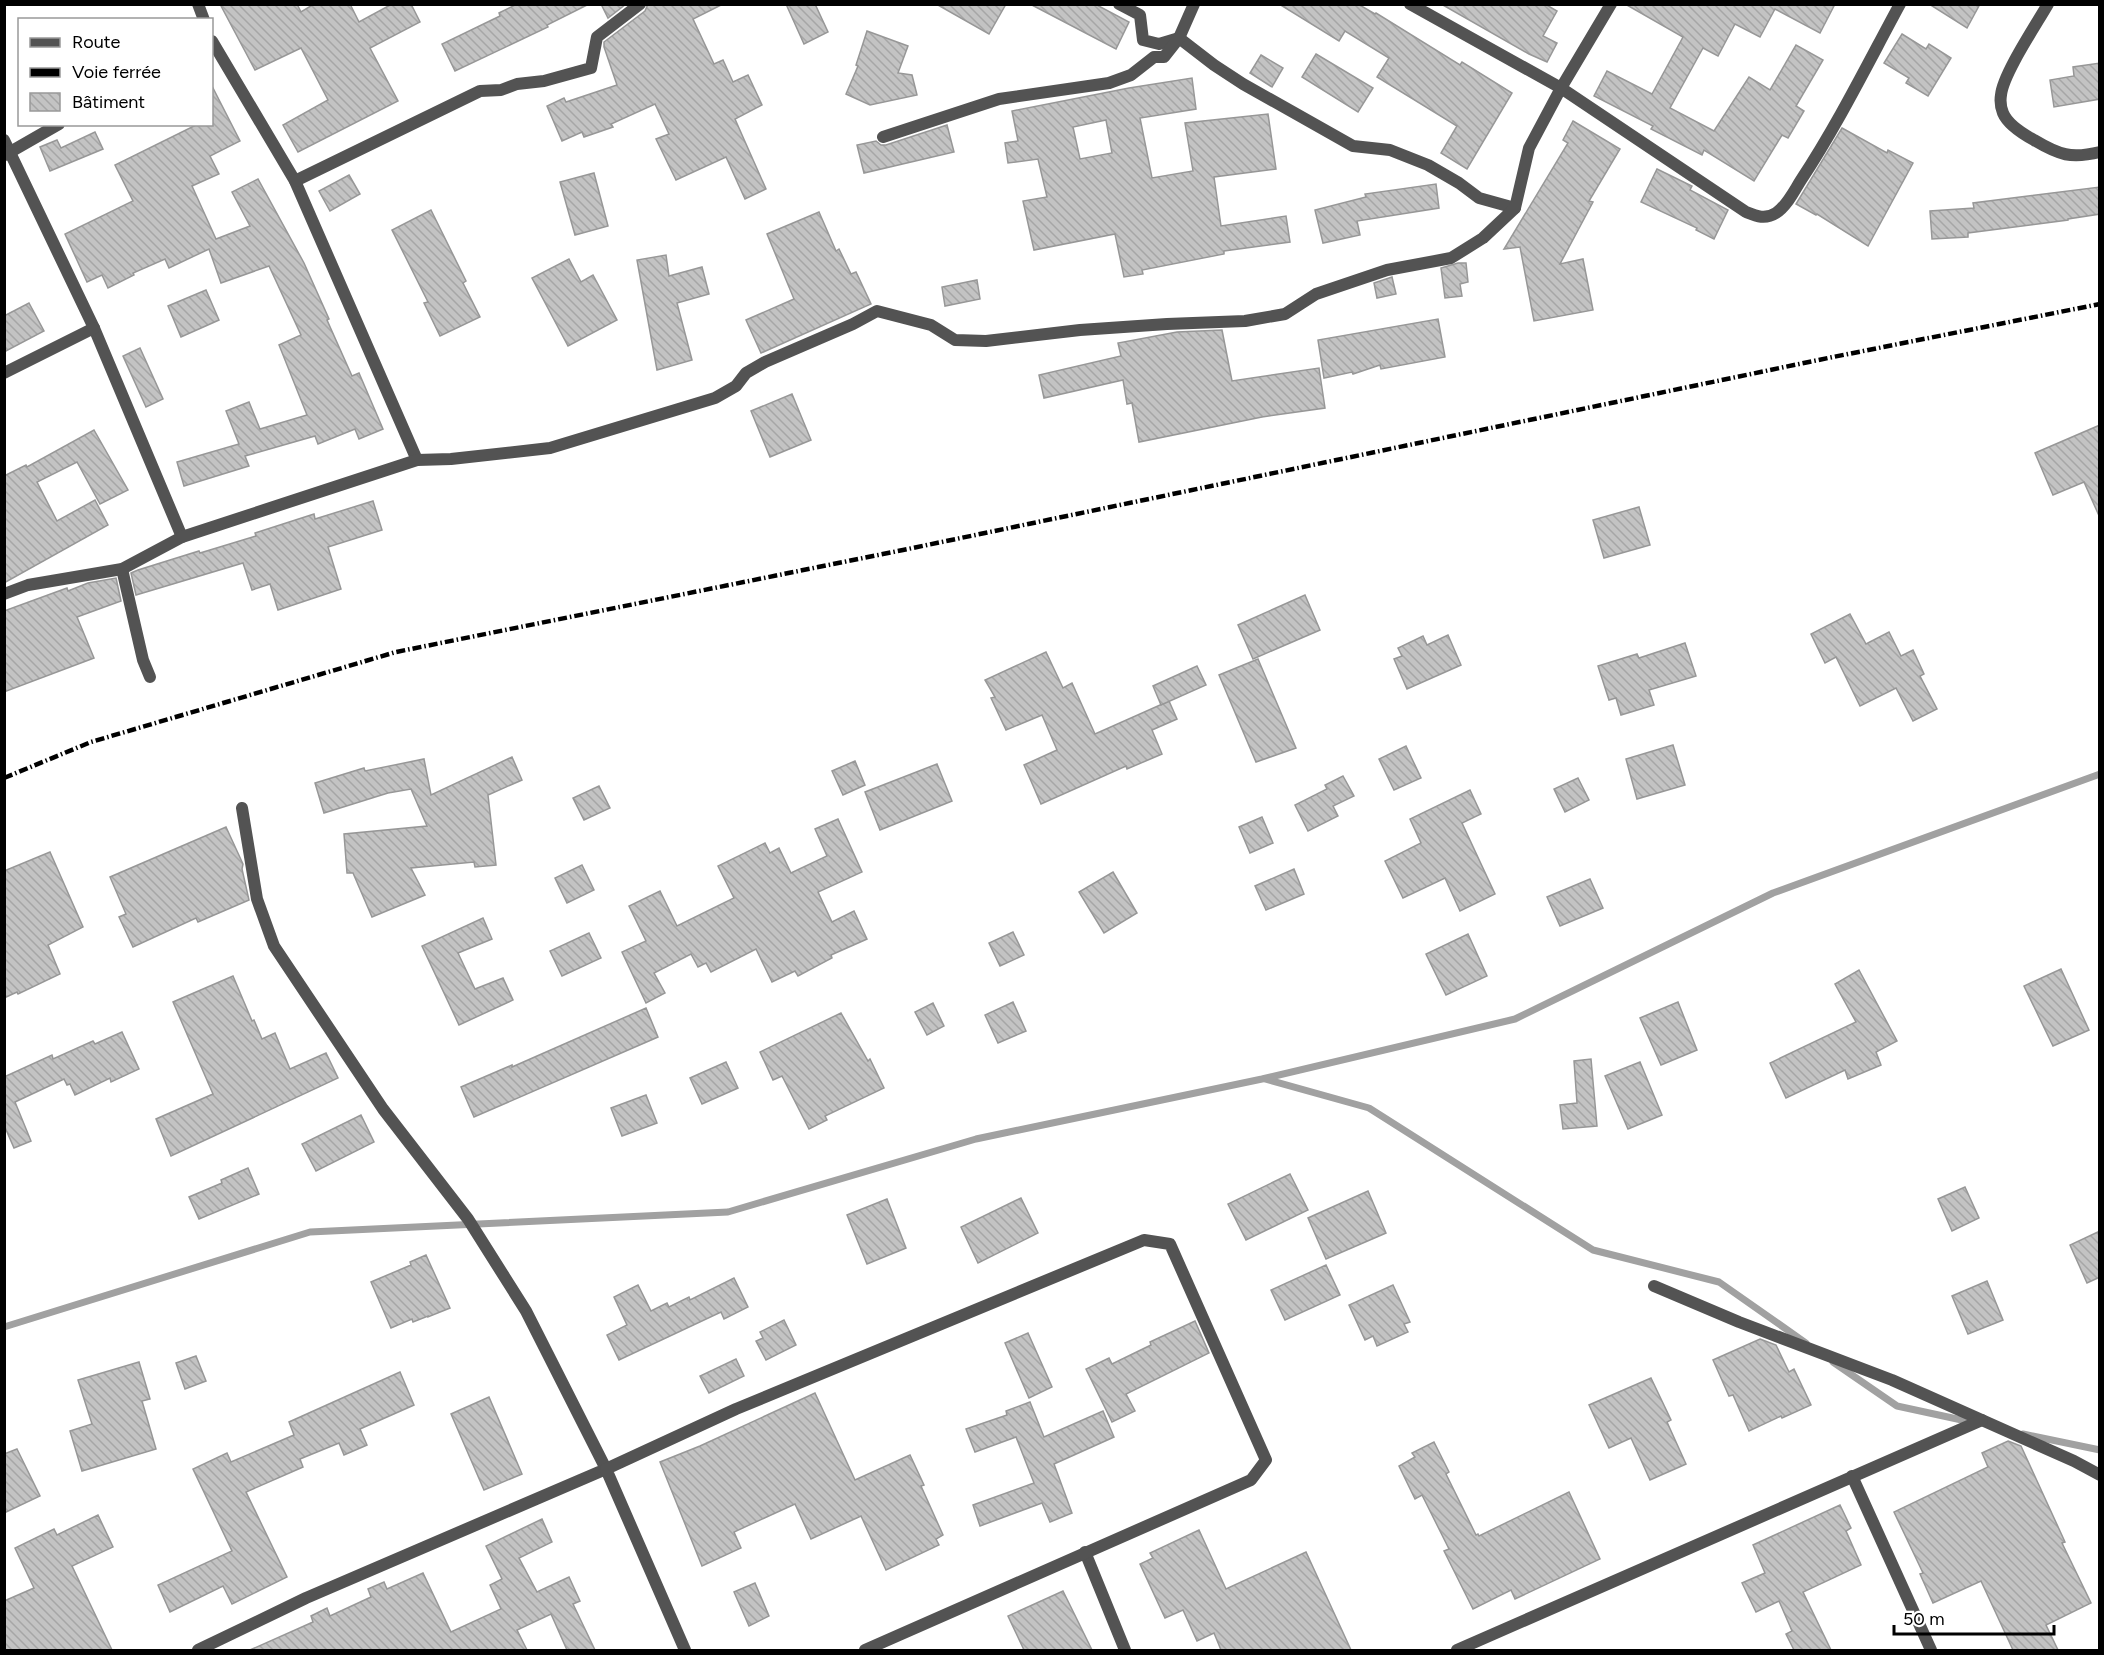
<svg xmlns="http://www.w3.org/2000/svg" width="2104" height="1655" font-family="Figtree,sans-serif">
  <style>
    .lines { fill: none; stroke-linecap: round; stroke-linejoin: round }
    .stream { stroke: #a1a1a1; stroke-width: 7 }
    .building { fill: url(#building-back-hatch); stroke: #979797; stroke-width: 1.5; fill-rule: evenodd }
    .minor { stroke: #535353; stroke-width: 12 }
    .rail { stroke: #000; stroke-width: 4.5; stroke-dasharray: 9 3 1.5 3; stroke-linecap: butt }
  </style>
  <defs>
    <pattern id="building-back-hatch" width="6" height="6" patternUnits="userSpaceOnUse" patternTransform="scale(1.5)"><rect width="6" height="6" fill="#c3c3c3"/><path d="M-1 5l2 2M0 0l6 6M5-1l2 2" fill="none" stroke="#a6a6a6"/></pattern>
  </defs>
  <rect width="100%" height="100%" fill="#fff"/>
  <g class="lines">
    <g class="stream">
      <polyline points="1265,1079 1369,1108 1593,1250 1719,1282 1806,1343"/>
      <polyline points="4,1327 310,1232 728,1212 976,1139 1262,1079 1515,1019 1773,893 2100,774"/>
      <polyline points="1833,1362 1897,1406 1971,1422"/>
      <polyline points="2023,1434 2100,1450"/>
    </g>
  </g>
  <g class="building">
    <polygon points="220,4 297,4 301,12 314,4 350,4 359,22 392,4 411,4 420,22 370,48 398,101 298,152 283,125 328,100 301,48 255,70"/>
    <polygon points="517,4 589,4 547,25 548,27 455,71 442,44 500,16 499,13"/>
    <polygon points="601,4 626,4 608,18"/>
    <polygon points="648,4 723,4 693,19 714,64 723,60 733,82 748,75 762,105 735,119 766,189 745,199 726,157 676,180 656,139 669,134 655,104 611,124 613,127 584,137 582,132 562,141 547,106 564,98 566,102 617,85 604,47 604,42 645,11"/>
    <polygon points="786,4 815,4 828,32 804,44"/>
    <polygon points="936,4 1006,4 989,34"/>
    <polygon points="1030,4 1095,4 1129,22 1116,49"/>
    <polygon points="1279,4 1358,4 1375,14 1376,13 1460,65 1462,62 1512,93 1467,169 1441,153 1457,126 1377,77 1389,58 1345,31 1339,41"/>
    <polygon points="1441,4 1545,4 1557,11 1543,36 1557,43 1547,62 1529,54"/>
    <polygon points="1625,4 1835,4 1820,33 1775,9 1760,37 1735,24 1718,56 1703,48 1670,108 1714,131 1749,77 1770,90 1796,45 1823,60 1796,106 1804,111 1788,138 1782,135 1754,181 1704,150 1702,155 1651,129 1653,126 1594,96 1607,71 1652,94 1683,37"/>
    <polygon points="1929,4 1980,4 1967,28"/>
    <polygon points="867,31 908,46 898,73 912,75 917,95 870,105 846,94 858,66 856,65"/>
    <polygon points="1902,34 1926,49 1929,44 1951,58 1928,96 1906,83 1909,78 1884,63"/>
    <polygon points="1316,54 1373,88 1358,112 1302,77"/>
    <polygon points="1261,55 1283,68 1272,87 1250,73"/>
    <polygon points="2100,63 2100,99 2054,107 2050,80 2074,76 2073,67"/>
    <path d="M1192,78L1196,109L1140,118L1152,178L1193,171L1185,123L1268,114L1276,169L1214,177L1221,226L1286,216L1290,242L1224,251V254L1142,270L1143,274L1124,277L1115,234L1034,250L1023,201L1047,197L1038,159L1008,163L1005,143L1018,141L1012,111L1129,88ZM1106,120L1112,153L1080,159L1073,127Z"/>
    <polygon points="212,86 240,141 210,156 219,174 192,186 216,239 250,226 232,192 258,179 304,263 329,319 327,320 352,376 359,373 383,429 359,439 355,429 318,444 315,436 245,456 249,466 184,486 177,462 239,444 226,411 249,402 260,429 307,415 279,345 301,335 269,266 221,283 209,249 169,268 165,259 133,273 134,275 108,288 102,275 87,282 65,234 133,201 115,165 198,124 212,124"/>
    <polygon points="1573,121 1620,149 1589,201 1593,202 1560,264 1583,259 1593,310 1534,321 1520,247 1504,249 1568,143 1563,140"/>
    <polygon points="947,125 954,152 864,173 857,145 876,141 881,145 886,145"/>
    <polygon points="1842,128 1887,153 1888,150 1913,163 1868,246 1817,214 1816,215 1796,204"/>
    <polygon points="95,132 103,149 50,171 40,147 57,140 61,148"/>
    <polygon points="1657,169 1692,186 1690,190 1728,210 1714,239 1696,230 1697,228 1641,202"/>
    <polygon points="594,173 608,226 575,235 560,182"/>
    <polygon points="349,175 360,194 330,211 319,191"/>
    <polygon points="1436,184 1439,208 1357,221 1360,235 1323,243 1315,210 1366,197 1365,194"/>
    <polygon points="2100,187 2100,214 2068,219 2068,220 1968,233 1968,237 1932,239 1930,211 1974,208 1973,203"/>
    <polygon points="431,210 466,281 463,283 480,317 440,336 424,303 428,302 392,230"/>
    <polygon points="819,212 836,251 839,249 851,274 856,272 871,304 761,353 746,320 794,299 767,234"/>
    <polygon points="666,255 669,276 702,267 709,294 677,303 692,360 657,370 637,260"/>
    <polygon points="569,259 581,282 593,275 617,320 568,346 532,278"/>
    <polygon points="1458,263 1466,263 1468,282 1460,284 1462,296 1445,298 1441,268"/>
    <polygon points="1392,277 1396,294 1377,298 1374,283"/>
    <polygon points="977,280 980,299 945,306 942,287"/>
    <polygon points="206,290 219,320 181,337 168,306"/>
    <polygon points="29,303 44,331 4,352 4,316"/>
    <polygon points="1438,319 1445,357 1381,369 1380,365 1353,374 1352,372 1324,378 1318,340"/>
    <polygon points="1222,330 1232,381 1319,368 1325,408 1262,417 1139,442 1132,403 1127,404 1123,380 1044,398 1039,375 1121,356 1118,343 1177,332"/>
    <polygon points="140,348 163,399 146,407 123,356"/>
    <polygon points="792,394 811,440 770,457 751,411"/>
    <polygon points="2100,425 2100,518 2084,482 2053,495 2035,453"/>
    <polygon points="94,430 128,490 100,504 77,462 37,482 57,521 95,500 108,525 4,583 4,476 26,465 27,467"/>
    <polygon points="373,501 382,530 328,547 341,589 278,610 270,584 252,590 243,563 136,595 131,573 138,570 199,551 200,553 256,536 255,533 314,514 315,519"/>
    <polygon points="1639,507 1650,545 1604,558 1593,520"/>
    <polygon points="116,578 121,601 77,617 94,658 4,692 4,611 67,588 68,591 88,583"/>
    <polygon points="1305,595 1320,630 1253,659 1238,625"/>
    <polygon points="1850,614 1866,644 1889,632 1901,656 1913,650 1924,674 1920,676 1937,709 1913,721 1896,688 1860,706 1836,657 1825,663 1811,634"/>
    <polygon points="1448,635 1461,665 1407,689 1394,659 1402,656 1398,648 1423,636 1427,645"/>
    <polygon points="1685,643 1696,676 1649,690 1654,705 1621,715 1616,698 1609,700 1598,666 1637,654 1639,658"/>
    <polygon points="1046,652 1063,688 1072,683 1095,734 1169,701 1177,719 1152,730 1162,754 1127,769 1126,766 1041,804 1024,765 1057,750 1042,715 1006,730 991,698 995,697 985,680"/>
    <polygon points="1258,659 1296,748 1256,762 1219,675"/>
    <polygon points="1197,666 1206,685 1161,705 1153,686"/>
    <polygon points="1673,745 1685,785 1637,799 1626,759"/>
    <polygon points="1406,746 1421,778 1394,790 1379,759"/>
    <polygon points="512,757 522,780 488,795 496,865 475,867 474,862 411,868 425,895 372,917 353,873 347,873 344,834 427,826 411,789 388,793 324,813 315,783 364,768 365,771 424,759 431,795"/>
    <polygon points="855,761 865,785 843,795 832,771"/>
    <polygon points="937,764 952,801 880,830 865,792"/>
    <polygon points="1343,776 1354,796 1333,806 1338,816 1308,831 1295,805 1327,789 1325,785"/>
    <polygon points="1578,778 1589,800 1565,812 1554,789"/>
    <polygon points="599,786 610,808 584,820 573,798"/>
    <polygon points="1470,790 1481,814 1462,823 1495,894 1460,911 1445,878 1403,898 1385,861 1421,843 1410,819"/>
    <polygon points="1262,817 1273,843 1250,853 1239,827"/>
    <polygon points="838,819 862,872 818,892 832,922 854,911 867,939 831,955 832,958 798,976 795,971 772,982 756,949 711,972 706,963 698,967 691,954 654,973 665,993 646,1003 622,952 646,941 629,906 660,891 677,926 734,898 718,866 765,843 770,853 779,848 791,873 827,856 815,829"/>
    <polygon points="226,827 243,864 242,869 249,900 198,922 196,918 133,947 119,917 126,914 110,877"/>
    <polygon points="50,852 83,927 48,945 60,974 18,994 17,992 4,998 4,871"/>
    <polygon points="582,865 594,890 567,903 555,878"/>
    <polygon points="1294,869 1304,894 1266,910 1255,886"/>
    <polygon points="1113,872 1137,913 1104,933 1079,892"/>
    <polygon points="1590,879 1603,908 1560,926 1547,897"/>
    <polygon points="483,918 492,939 458,953 475,989 503,978 513,1000 459,1025 422,946"/>
    <polygon points="1013,932 1024,955 1000,966 989,943"/>
    <polygon points="589,933 601,958 562,976 550,951"/>
    <polygon points="1468,934 1487,976 1446,995 1426,954"/>
    <polygon points="2061,969 2089,1030 2053,1046 2024,986"/>
    <polygon points="1859,970 1897,1041 1876,1052 1881,1065 1848,1079 1845,1070 1786,1098 1770,1063 1856,1022 1835,984"/>
    <polygon points="233,976 252,1021 254,1020 262,1039 275,1033 290,1069 326,1053 338,1078 171,1156 156,1119 213,1094 173,1002"/>
    <polygon points="1013,1002 1026,1031 998,1043 985,1015"/>
    <polygon points="1678,1002 1697,1050 1661,1065 1640,1018"/>
    <polygon points="933,1003 944,1026 927,1035 915,1012"/>
    <polygon points="646,1008 658,1037 474,1117 461,1087 512,1065 512,1067"/>
    <polygon points="841,1013 868,1061 870,1059 884,1088 825,1116 827,1120 809,1129 782,1076 773,1080 760,1052"/>
    <polygon points="122,1032 139,1069 111,1082 110,1078 75,1095 70,1084 67,1085 64,1079 15,1102 31,1141 14,1148 4,1125 4,1077 52,1055 53,1059 93,1041 95,1044"/>
    <polygon points="1591,1059 1597,1126 1563,1129 1560,1105 1577,1103 1574,1061"/>
    <polygon points="726,1062 738,1088 702,1104 690,1078"/>
    <polygon points="1640,1062 1662,1115 1628,1129 1605,1076"/>
    <polygon points="646,1095 657,1123 622,1136 611,1108"/>
    <polygon points="361,1115 374,1142 316,1171 302,1144"/>
    <polygon points="248,1168 259,1194 199,1219 189,1197 222,1183 221,1180"/>
    <polygon points="1290,1174 1308,1210 1246,1240 1228,1204"/>
    <polygon points="1965,1187 1979,1218 1952,1231 1938,1199"/>
    <polygon points="1368,1191 1386,1233 1326,1259 1308,1218"/>
    <polygon points="1021,1198 1038,1233 978,1263 961,1227"/>
    <polygon points="887,1199 906,1248 867,1264 847,1215"/>
    <polygon points="2100,1231 2100,1277 2087,1283 2070,1245"/>
    <polygon points="426,1255 450,1308 428,1317 428,1316 413,1322 412,1319 391,1328 371,1282 411,1265 410,1262"/>
    <polygon points="1326,1265 1340,1295 1285,1320 1271,1290"/>
    <polygon points="734,1278 748,1307 724,1319 721,1312 619,1360 607,1335 627,1325 614,1297 638,1285 651,1311 667,1303 669,1307 689,1297 690,1300"/>
    <polygon points="1987,1281 2003,1320 1968,1334 1952,1296"/>
    <polygon points="1393,1285 1410,1322 1404,1324 1408,1332 1377,1346 1373,1336 1365,1340 1349,1305"/>
    <polygon points="784,1320 796,1345 766,1360 756,1341 763,1338 760,1332"/>
    <polygon points="1195,1321 1209,1353 1126,1394 1135,1411 1112,1422 1086,1369 1109,1358 1112,1364 1151,1345 1150,1342"/>
    <polygon points="1028,1333 1052,1387 1029,1398 1005,1343"/>
    <polygon points="1760,1339 1776,1345 1789,1372 1794,1369 1811,1405 1782,1418 1781,1416 1749,1431 1733,1395 1729,1396 1713,1360"/>
    <polygon points="196,1356 206,1381 185,1389 176,1363"/>
    <polygon points="736,1359 744,1376 709,1393 700,1376"/>
    <polygon points="139,1362 150,1399 142,1401 156,1449 82,1471 70,1431 92,1424 78,1380"/>
    <polygon points="400,1372 414,1405 360,1429 367,1445 344,1455 339,1443 300,1459 303,1467 246,1492 287,1577 232,1604 223,1586 170,1612 158,1585 232,1551 193,1469 227,1453 231,1462 294,1435 289,1422"/>
    <polygon points="1651,1378 1671,1420 1667,1422 1686,1464 1650,1480 1631,1438 1609,1448 1589,1405"/>
    <polygon points="815,1393 855,1480 910,1455 924,1485 921,1486 943,1535 936,1539 939,1545 886,1570 861,1516 811,1539 795,1504 734,1532 741,1548 702,1566 660,1462 700,1446"/>
    <polygon points="489,1397 522,1474 484,1490 451,1414"/>
    <polygon points="1030,1402 1044,1437 1103,1411 1114,1437 1054,1464 1072,1513 1050,1522 1042,1503 980,1526 973,1505 1034,1483 1016,1437 975,1452 966,1429 1007,1415 1006,1411"/>
    <polygon points="2008,1441 2021,1446 2065,1542 2062,1543 2091,1603 2046,1625 2058,1650 2013,1650 1981,1581 1933,1603 1920,1574 1923,1573 1894,1512 1988,1467 1982,1453"/>
    <polygon points="1434,1442 1449,1472 1446,1474 1476,1535 1478,1534 1479,1536 1569,1492 1600,1559 1515,1599 1511,1590 1473,1609 1444,1551 1449,1549 1422,1495 1415,1499 1399,1466 1415,1457 1412,1453"/>
    <polygon points="17,1449 40,1496 4,1513 4,1454"/>
    <polygon points="1840,1505 1851,1528 1846,1531 1861,1565 1803,1592 1831,1650 1794,1650 1786,1634 1792,1631 1779,1601 1756,1612 1742,1583 1765,1573 1753,1545"/>
    <polygon points="98,1515 113,1547 72,1566 112,1650 4,1650 4,1601 34,1588 15,1548 54,1529 57,1535"/>
    <polygon points="542,1519 552,1542 519,1558 537,1592 569,1577 580,1601 573,1604 595,1650 567,1650 551,1614 517,1630 527,1650 250,1650 313,1622 311,1616 327,1608 330,1616 371,1597 368,1589 384,1582 387,1589 423,1573 451,1632 501,1609 490,1585 502,1579 486,1546"/>
    <polygon points="1199,1530 1226,1589 1306,1552 1351,1650 1221,1650 1214,1633 1197,1641 1183,1610 1165,1618 1140,1564 1153,1558 1150,1553"/>
    <polygon points="755,1583 769,1616 749,1626 734,1592"/>
    <polygon points="1063,1591 1092,1650 1024,1650 1008,1616"/>
  </g>
  <g class="lines">
    <g class="minor">
      <polyline points="198,4 204,20"/>
      <polyline points="1119,4 1140,15 1143,40 1159,44 1179,38"/>
      <path d="M1410,4L1561,88L1746,212C1756,216 1765,220 1776,213C1787,206 1794,191 1801,180C1838,124 1868,63 1900,4"/>
      <path d="M2048,4C2036,25 2003,74 2001,95C2000,101 2001,108 2003,113C2008,125 2023,134 2034,140C2059,155 2071,159 2100,152"/>
      <polyline points="1179,38 1214,65 1243,84 1353,146 1390,150 1428,165 1459,183 1479,198 1515,208"/>
      <polyline points="212,41 295,181 417,460"/>
      <polyline points="883,137 999,99 1109,83 1131,75 1154,57 1164,57 1179,38 1194,4"/>
      <polyline points="4,140 94,328 182,537"/>
      <polyline points="5,155 59,124"/>
      <polyline points="295,181 480,91 501,90 517,84 544,81 591,68 597,37 640,4"/>
      <polyline points="4,373 94,328"/>
      <polyline points="122,569 143,660 150,677"/>
      <polyline points="4,594 28,585 122,569 182,537 417,460 451,459 550,448 715,398 736,386 746,373 765,362 853,324 877,311 931,325 955,340 986,341 1080,330 1167,324 1245,321 1285,314 1316,294 1387,270 1451,258 1483,238 1515,208 1529,148 1561,88 1611,4"/>
      <polyline points="1654,1286 1739,1322 1892,1380 2074,1461 2100,1475"/>
      <polyline points="1852,1476 1931,1650"/>
      <polyline points="1085,1552 1125,1650"/>
      <polyline points="198,1650 306,1598 606,1469 526,1311 468,1219 383,1109 274,946 257,899 242,808"/>
      <polyline points="685,1650 606,1469 736,1409 1144,1240 1170,1244 1266,1460 1251,1480 865,1650"/>
      <polyline points="1457,1650 1982,1420"/>
    </g>
    <polyline class="rail" points="4,778 91,742 396,652 903,550 1828,358 2100,304"/>
  </g>
  <rect width="2104" height="1655" fill="none" stroke="#000000" stroke-width="12"/>
  <rect x="18" y="18" width="195" height="108" fill="#ffffff" stroke="#999999" stroke-width="1.5"/>
  <rect x="30" y="38" width="30" height="9" fill="#535353" stroke="#999999" stroke-width="1.5"/>
  <text x="72" y="48" font-size="18" fill="#000000">Route</text>
  <rect x="30" y="68" width="30" height="9" fill="#000000" stroke="#999999" stroke-width="1.5"/>
  <text x="72" y="78" font-size="18" fill="#000000">Voie ferrée</text>
  <rect x="30" y="93" width="30" height="18" fill="url(#building-back-hatch)" stroke="#999999" stroke-width="1.5"/>
  <text x="72" y="108" font-size="18" fill="#000000">Bâtiment</text>
  <path d="M1894 1625v9h160v-9" fill="none" stroke="#000000" stroke-width="3"/>
  <text x="1903" y="1625" font-size="18" fill="#000000" stroke="#ffffff" stroke-width="4.5" paint-order="stroke">50 m</text>
</svg>
